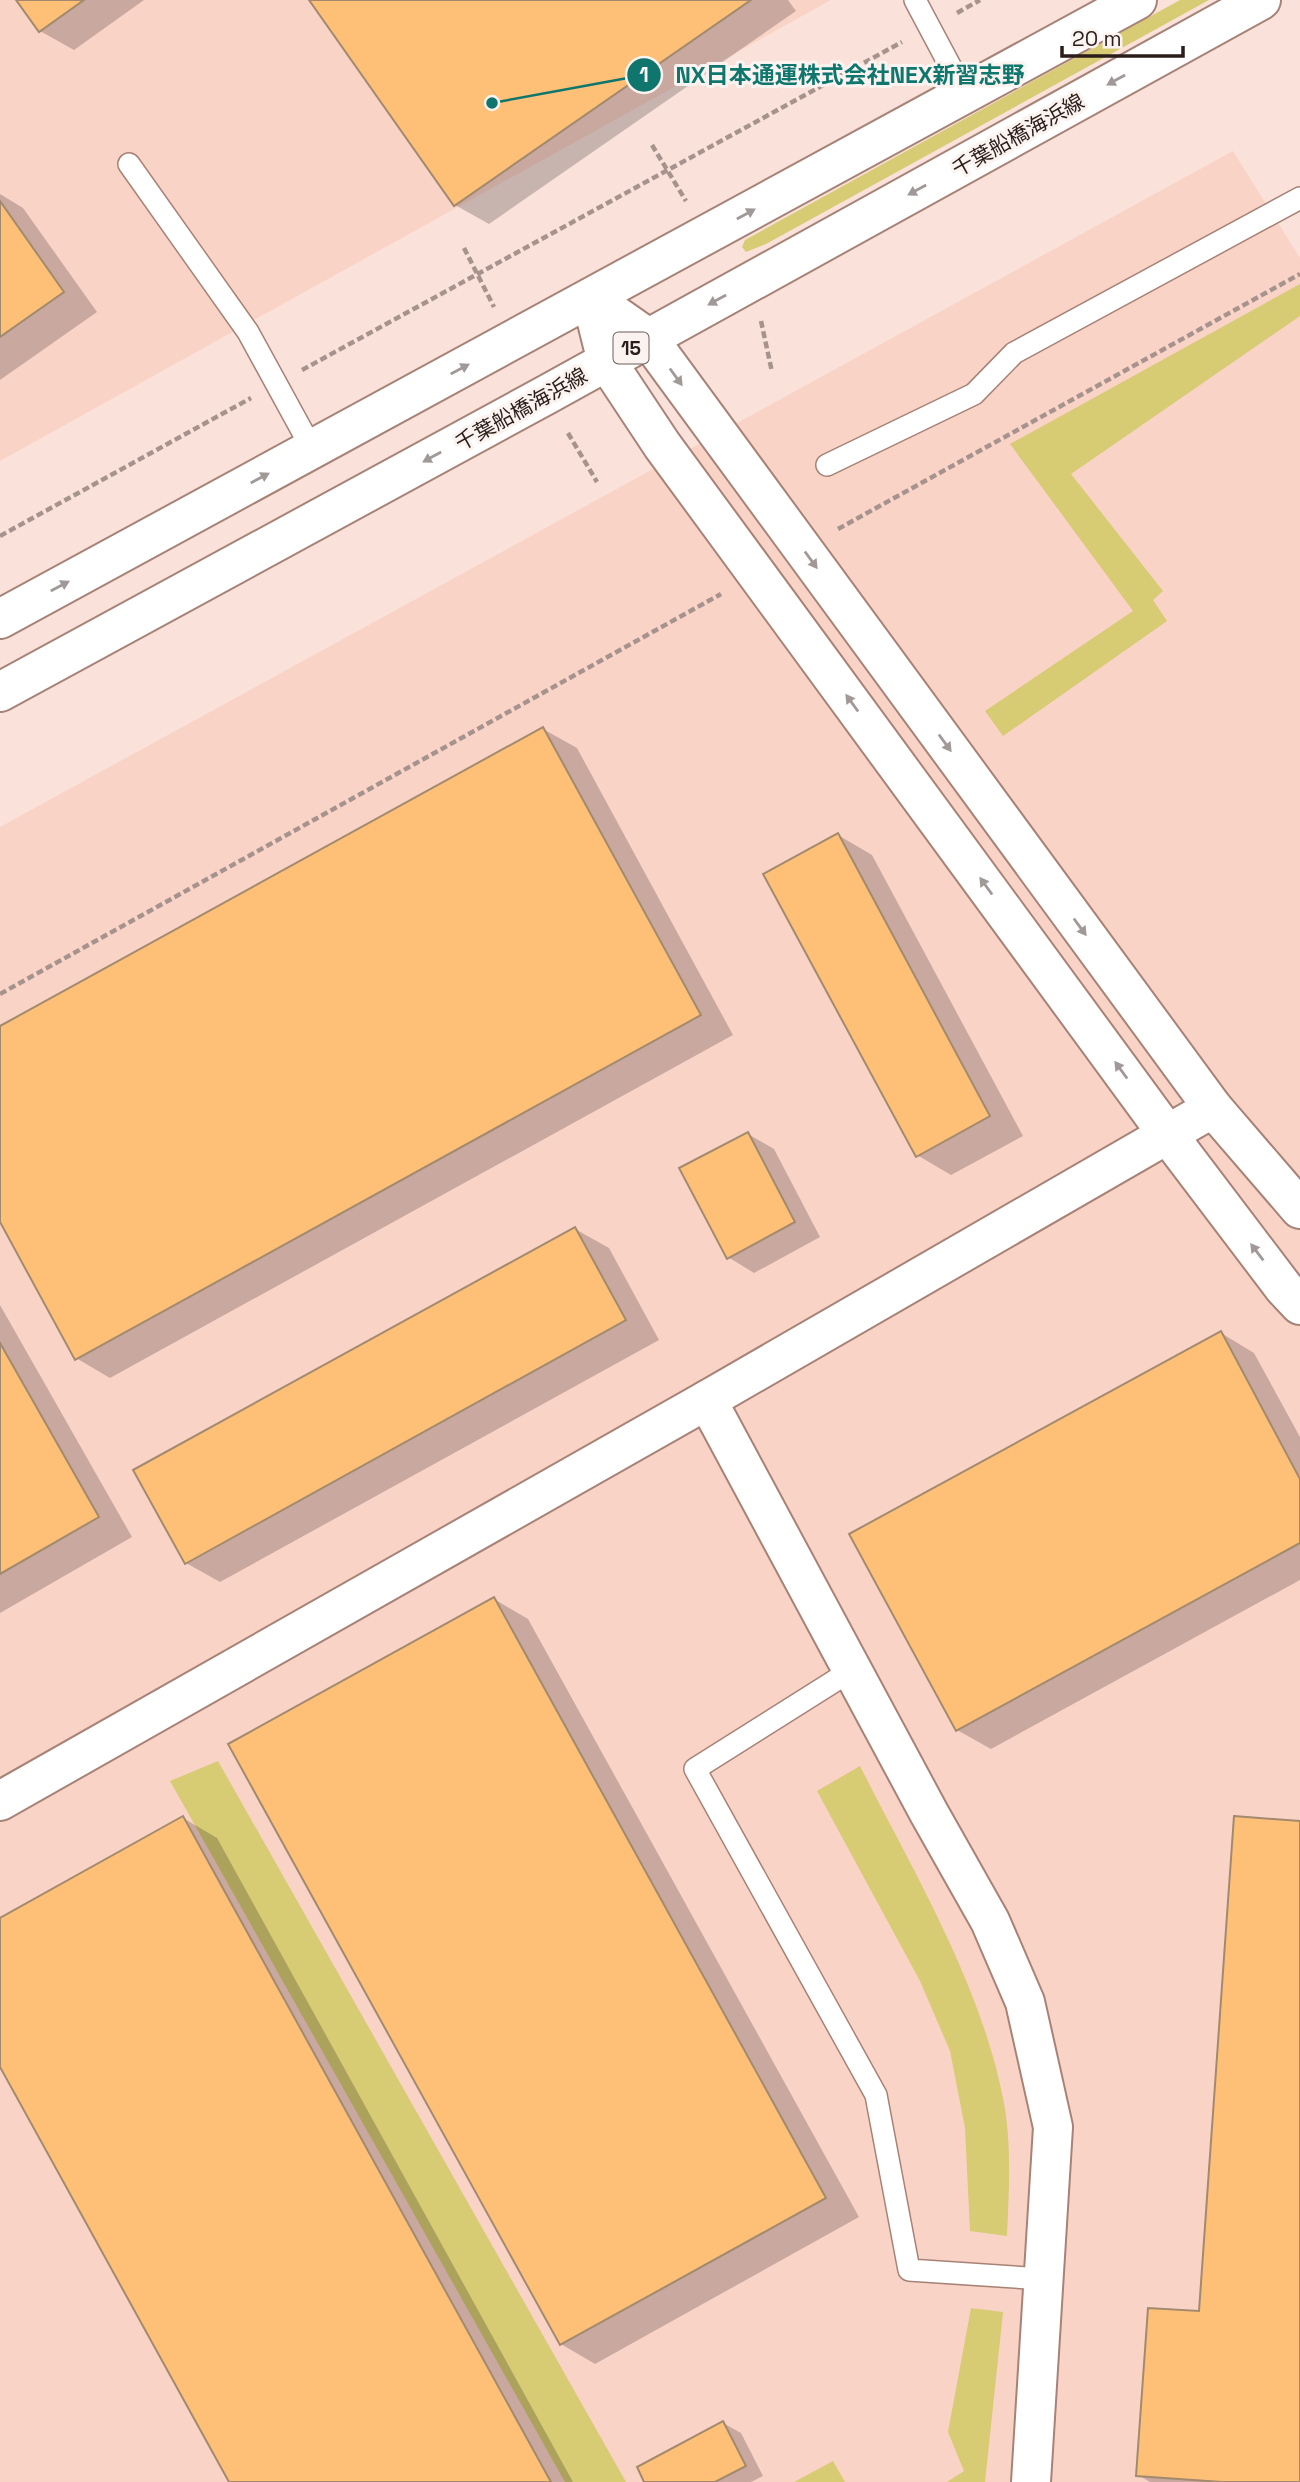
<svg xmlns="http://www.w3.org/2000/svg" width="1300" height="2482" font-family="'Space Grotesk','Noto Sans JP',sans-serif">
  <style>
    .built { fill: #fad3c7 }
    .green { fill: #d7cb74 }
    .shadow { fill: #0003 }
    .building { fill: #fec076; stroke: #a38a6f; stroke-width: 2 }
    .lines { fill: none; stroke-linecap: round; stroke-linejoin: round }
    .lane-casing { stroke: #a78277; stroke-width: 24 }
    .street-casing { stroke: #a78277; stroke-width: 42 }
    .secondary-casing { stroke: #a78277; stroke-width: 42 }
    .primary-casing { stroke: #a78277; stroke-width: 42 }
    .path { stroke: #a7938d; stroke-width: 4.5; stroke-dasharray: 7 3.5; stroke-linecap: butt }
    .lane { stroke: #fff; stroke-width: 21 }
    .street { stroke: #fff; stroke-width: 38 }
    .secondary { stroke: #fff; stroke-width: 38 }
    .primary { stroke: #fff; stroke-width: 38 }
    .oneway { fill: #a09998 }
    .labels { text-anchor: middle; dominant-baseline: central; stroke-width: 6; stroke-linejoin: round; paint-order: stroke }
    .shield { fill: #fbf3f0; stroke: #695d5a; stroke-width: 2 }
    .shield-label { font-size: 19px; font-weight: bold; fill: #2b1d19 }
    .street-label { font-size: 21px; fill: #2b1d19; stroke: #fbf3f0 }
    .leader { fill: none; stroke: #0f766e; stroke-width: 2.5 }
    .callout-dot { fill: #0f766e; stroke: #fbf3f0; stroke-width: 2.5 }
    .mark-label { font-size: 21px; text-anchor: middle; font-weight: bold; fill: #fff }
    .callout-label { font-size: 23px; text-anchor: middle; font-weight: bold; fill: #0f766e; stroke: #fbf3f0; stroke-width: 6; stroke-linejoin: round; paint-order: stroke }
  </style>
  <rect width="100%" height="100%" fill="#fae2da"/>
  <g class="built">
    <polygon points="0,0 831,0 0,461"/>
    <polygon points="1233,151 1300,258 1300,2482 0,2482 0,827"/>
  </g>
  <g class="green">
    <polygon points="1180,0 1209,0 766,244 746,252 742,247 745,240"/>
    <polygon points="1300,284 1300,316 1071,474 1163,591 1153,600 1167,621 1003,736 985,711 1133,611 1010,444"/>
    <polygon points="218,1761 626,2482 565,2482 170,1781"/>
    <path d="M860,1766C913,1871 980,1982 1003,2098C1012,2143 1009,2190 1007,2236L970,2231L965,2128L950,2051L920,1981L817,1791Z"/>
    <polygon points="971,2308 1003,2312 985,2482 947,2482 964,2471 948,2432"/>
    <polygon points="833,2461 845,2482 794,2482"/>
  </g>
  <g class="shadow">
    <polygon points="18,0 144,0 74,50 40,31"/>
    <polygon points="311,0 788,0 796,11 489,224 455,205"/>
    <polygon points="0,194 23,208 97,312 0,380"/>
    <polygon points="543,729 577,748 733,1035 110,1378 76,1358 0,1219 0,1028"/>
    <polygon points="838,835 872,855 1023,1136 951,1175 917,1155"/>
    <polygon points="748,1134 774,1149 820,1237 754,1273 728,1257"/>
    <polygon points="575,1229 609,1248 659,1340 220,1582 186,1563"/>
    <polygon points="0,1305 132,1537 0,1613"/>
    <polygon points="1221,1333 1254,1353 1300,1437 1300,1580 991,1749 957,1730"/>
    <polygon points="494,1599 528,1619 859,2217 595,2364 561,2344"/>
    <polygon points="183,1818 217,1838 573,2482 231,2482 0,2063 0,1920"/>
    <polygon points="1300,1822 1300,2482 1150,2482 1138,2475 1201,2313"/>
    <polygon points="723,2423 741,2433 763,2476 751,2482 646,2482"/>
  </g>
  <g class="building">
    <polygon points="16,0 84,0 39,32"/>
    <polygon points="309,0 751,0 454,206"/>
    <polygon points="0,201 64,292 0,337"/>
    <polygon points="543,727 701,1015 75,1360 0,1222 0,1026"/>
    <polygon points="838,833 990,1116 916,1157 763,874"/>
    <polygon points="748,1132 795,1222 727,1259 679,1168"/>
    <polygon points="575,1227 626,1320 185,1564 133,1470"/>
    <polygon points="1221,1331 1300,1479 1300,1543 956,1731 849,1534"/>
    <polygon points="0,1343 99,1517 0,1574"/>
    <polygon points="494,1597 826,2198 560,2345 228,1744"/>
    <polygon points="183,1816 551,2482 229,2482 0,2067 0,1918"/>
    <polygon points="1234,1816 1300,1821 1300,2482 1222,2482 1136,2476 1148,2308 1199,2311"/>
    <polygon points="723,2421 746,2466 715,2482 644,2482 637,2467"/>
  </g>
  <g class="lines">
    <defs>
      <g id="lane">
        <polyline points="915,0 965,94"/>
        <polyline points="129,164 248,332 312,449"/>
        <polyline points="827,465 974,394 1014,353 1300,198"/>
        <polyline points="852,1670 695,1769 876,2095 909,2270 1043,2279"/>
      </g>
      <polyline id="street" points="707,1400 929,1813 990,1921 1025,2002 1053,2127 1031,2482"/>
      <g id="secondary">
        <polyline points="591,298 607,362 662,445 1168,1135 1284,1288 1300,1305"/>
        <polyline points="591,298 648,338 1213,1108 1300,1209"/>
        <polyline points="0,1801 707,1400 1213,1108"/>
      </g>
      <g id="primary">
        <polyline points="0,619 1137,0"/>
        <polyline points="0,692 546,395 1261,0"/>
      </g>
    </defs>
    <use href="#lane" class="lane-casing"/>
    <use href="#street" class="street-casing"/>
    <use href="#secondary" class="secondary-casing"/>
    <use href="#primary" class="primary-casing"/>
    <g class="path">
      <polyline points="957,13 980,0"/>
      <polyline points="652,145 686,201"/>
      <polyline points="464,248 494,307"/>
      <polyline points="761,321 772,372"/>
      <polyline points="302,370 902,42"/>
      <polyline points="568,433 597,482"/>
      <polyline points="838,529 1300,274"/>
      <polyline points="0,536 251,398"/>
      <polyline points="0,994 721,594"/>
    </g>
    <use href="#lane" class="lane"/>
    <use href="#street" class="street"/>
    <use href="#secondary" class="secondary"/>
    <use href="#primary" class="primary"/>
  </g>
  <defs><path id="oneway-solid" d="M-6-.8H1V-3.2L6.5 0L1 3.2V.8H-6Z" transform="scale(1.75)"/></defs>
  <g class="oneway">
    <use href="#oneway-solid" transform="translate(1116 80) rotate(151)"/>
    <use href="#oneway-solid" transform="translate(917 190) rotate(151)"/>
    <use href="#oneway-solid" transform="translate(746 214) rotate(-29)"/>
    <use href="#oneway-solid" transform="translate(717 300) rotate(151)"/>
    <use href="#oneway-solid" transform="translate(460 369) rotate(-28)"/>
    <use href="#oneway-solid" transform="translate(676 377) rotate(54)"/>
    <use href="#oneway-solid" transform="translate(432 457) rotate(151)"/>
    <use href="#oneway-solid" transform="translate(260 478) rotate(-28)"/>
    <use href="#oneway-solid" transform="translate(811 560) rotate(54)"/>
    <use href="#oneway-solid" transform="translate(60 586) rotate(-28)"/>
    <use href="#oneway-solid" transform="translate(852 703) rotate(-126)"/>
    <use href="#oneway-solid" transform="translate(945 743) rotate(54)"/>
    <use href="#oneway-solid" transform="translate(986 886) rotate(-126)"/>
    <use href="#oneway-solid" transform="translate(1080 927) rotate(54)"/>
    <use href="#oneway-solid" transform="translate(1121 1070) rotate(-126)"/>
    <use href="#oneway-solid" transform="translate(1257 1252) rotate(-127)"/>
  </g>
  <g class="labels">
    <rect class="shield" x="613.5" y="332.5" width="35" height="31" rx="5"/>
    <g class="shield-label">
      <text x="631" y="348">15</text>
    </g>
    <g class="street-label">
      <text transform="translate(1018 135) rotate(-29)">千葉船橋海浜線</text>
      <text transform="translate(521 409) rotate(-29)">千葉船橋海浜線</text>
    </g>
  </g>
  <path class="leader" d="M492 103L644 75"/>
  <g class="callout-dot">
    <circle cx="492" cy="103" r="7"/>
    <circle cx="644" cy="75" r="18"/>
  </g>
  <g class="mark-label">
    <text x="644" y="82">1</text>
  </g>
  <g class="callout-label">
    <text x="850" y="83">NX日本通運株式会社NEX新習志野</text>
  </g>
  <path d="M1062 46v10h121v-10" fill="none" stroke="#2b1d19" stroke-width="3.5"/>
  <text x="1072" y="46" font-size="21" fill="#2b1d19" stroke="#fbf3f0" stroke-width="5" paint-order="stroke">20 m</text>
</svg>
